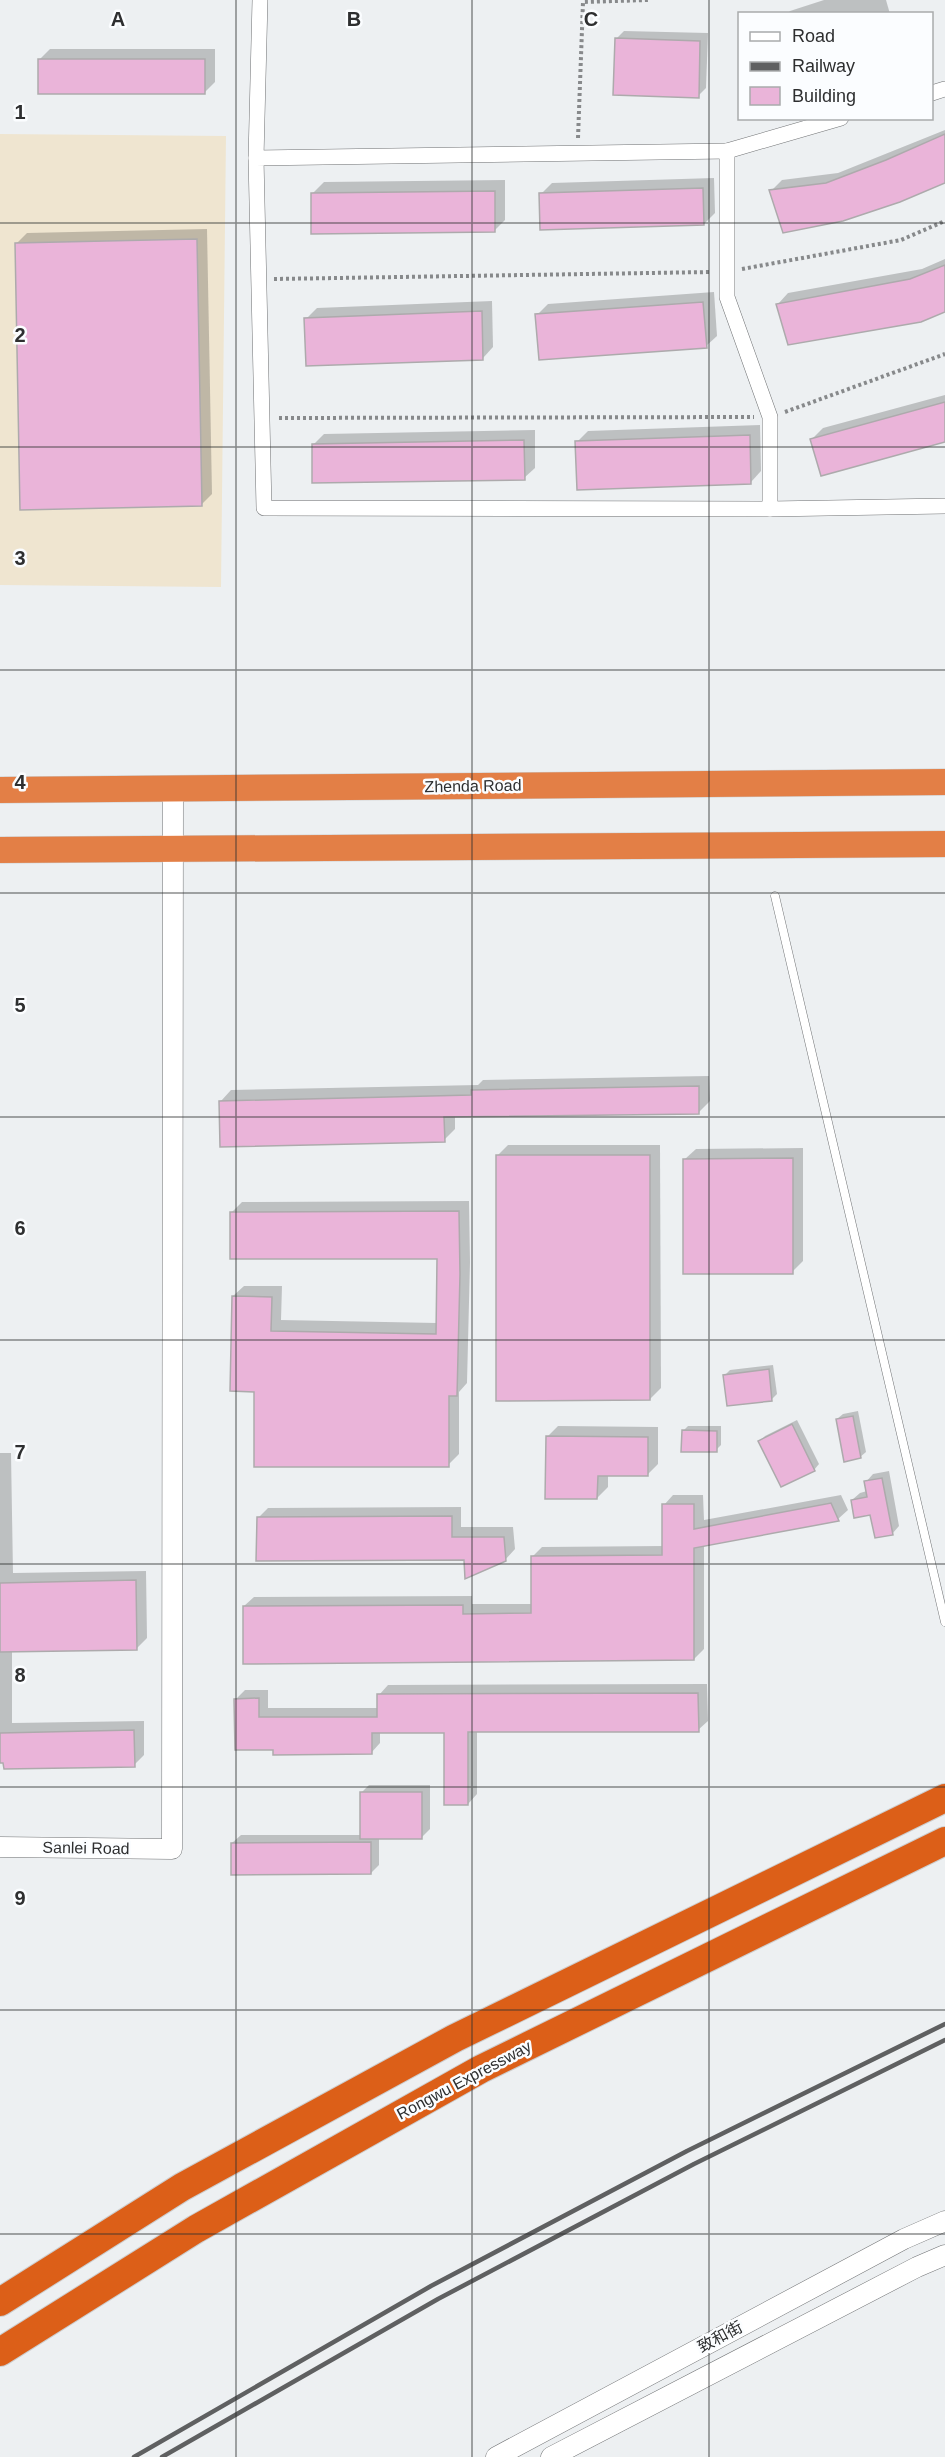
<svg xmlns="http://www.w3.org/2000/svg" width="945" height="2457" font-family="Helvetica,'Noto Sans SC',sans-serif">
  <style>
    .commercial { fill: #efe5d0 }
    .shadow { fill: #0003 }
    .building { fill: #eab4d9; stroke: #adaaac; stroke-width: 1.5 }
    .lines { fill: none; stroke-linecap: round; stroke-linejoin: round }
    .service-casing { stroke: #707274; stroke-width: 9 }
    .minor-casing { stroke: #707274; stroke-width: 16 }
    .tertiary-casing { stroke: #707274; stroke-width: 21 }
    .trunk-casing { stroke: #cdcdcd; stroke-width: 27 }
    .motorway-casing { stroke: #cdcdcd; stroke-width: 30 }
    .path { stroke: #87898b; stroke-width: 4; stroke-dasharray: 3 3; stroke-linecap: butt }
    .service { stroke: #fff; stroke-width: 8 }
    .minor { stroke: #fff; stroke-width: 15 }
    .tertiary { stroke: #fff; stroke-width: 20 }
    .trunk { stroke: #e37f46; stroke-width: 26 }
    .motorway { stroke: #dc5f18; stroke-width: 28 }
    .rail { stroke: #5f6061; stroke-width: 4.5 }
    .grid { fill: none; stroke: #2e2f30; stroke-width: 1.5; stroke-opacity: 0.55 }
    .labels { text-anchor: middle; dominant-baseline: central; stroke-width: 5; stroke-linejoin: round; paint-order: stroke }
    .street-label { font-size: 16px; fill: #2e2f30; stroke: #fbfdff }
    .grid-label { font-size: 20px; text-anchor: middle; font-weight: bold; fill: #2e2f30; stroke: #fbfdff; stroke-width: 5; stroke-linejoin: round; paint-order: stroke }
  </style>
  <rect width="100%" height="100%" fill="#edf0f2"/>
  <polygon class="commercial" points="0,134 226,136 221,587 0,585"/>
  <g class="shadow">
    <polygon points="824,0 886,0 890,14 787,14 790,11"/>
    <polygon points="624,31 708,33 706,88 698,96 616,39"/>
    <polygon points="50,49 215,49 215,82 204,93 39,60"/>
    <polygon points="945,130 945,181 771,191 782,180 838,173"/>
    <polygon points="714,178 715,213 704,224 541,194 552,183"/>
    <polygon points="505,180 505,220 494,231 313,193 324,182"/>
    <polygon points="207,229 212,494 201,505 16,244 27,233"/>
    <polygon points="945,259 945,310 778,304 788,293 922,269"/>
    <polygon points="714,292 717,336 706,346 537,315 548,304"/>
    <polygon points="492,301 493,347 483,358 306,319 317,308"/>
    <polygon points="945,395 945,440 812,439 823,428"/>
    <polygon points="760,425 761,471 751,482 577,442 588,431"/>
    <polygon points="535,430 535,468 524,478 313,445 324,434"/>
    <polygon points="709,1076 710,1101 699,1112 455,1116 455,1129 444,1140 221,1101 231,1090 478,1085 483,1080"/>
    <polygon points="508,1145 660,1145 661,1388 650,1399 497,1156"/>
    <polygon points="803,1148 803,1261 792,1272 685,1159 696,1149"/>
    <polygon points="469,1201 470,1262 467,1383 459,1392 459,1454 448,1465 255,1390 233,1296 244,1286 282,1286 281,1320 437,1323 439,1257 231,1213 242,1202"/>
    <polygon points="773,1365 777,1394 772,1399 725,1375 730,1370"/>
    <polygon points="858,1411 866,1452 860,1457 837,1419 843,1414"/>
    <polygon points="797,1420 819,1464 814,1470 760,1441 765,1436"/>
    <polygon points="558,1426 658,1427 658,1464 647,1475 608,1474 608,1487 597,1498 547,1437"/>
    <polygon points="688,1426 721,1426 721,1445 716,1450 683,1431"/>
    <polygon points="0,1453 11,1453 13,1573 146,1571 147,1638 137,1648 12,1650 12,1723 144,1721 144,1755 134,1765 0,1761"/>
    <polygon points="889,1471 899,1526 892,1534 871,1513 852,1500 860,1493 867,1491 866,1482 873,1474"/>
    <polygon points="673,1495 703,1495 704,1520 841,1495 848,1510 838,1519 704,1544 704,1649 694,1659 244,1606 254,1597 472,1596 472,1604 532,1604 532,1557 542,1547 664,1546 664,1505"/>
    <polygon points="461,1507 461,1527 513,1527 515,1549 505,1560 466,1559 258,1518 268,1508"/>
    <polygon points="707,1684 708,1721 698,1730 477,1731 477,1794 468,1804 446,1731 380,1731 380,1743 371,1753 275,1749 236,1699 245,1690 268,1690 268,1708 379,1708 379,1695 388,1685"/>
    <polygon points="369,1785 430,1785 430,1829 422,1837 379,1838 379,1865 371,1873 232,1843 241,1835 361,1835 361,1793"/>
  </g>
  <g class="building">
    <polygon points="615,38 700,41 699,98 613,95"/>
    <rect x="38" y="59" width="167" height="35"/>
    <polygon points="945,134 945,183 900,202 843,221 783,233 769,190 826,183 886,160"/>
    <polygon points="703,188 704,225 540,230 539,193"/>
    <polygon points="495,191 495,232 311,234 311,193"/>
    <polygon points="197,239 202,506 20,510 15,243"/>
    <polygon points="945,265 945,312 921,322 788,345 776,304 910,279"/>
    <polygon points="703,302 707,348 539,360 535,314"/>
    <polygon points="482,311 483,360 306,366 304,318"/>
    <polygon points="945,402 945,442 821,476 810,439"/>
    <polygon points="750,435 751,484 577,490 575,441"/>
    <polygon points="524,440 525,480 312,483 312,444"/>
    <polygon points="699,1086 699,1114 444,1117 445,1142 220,1147 219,1101 471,1095 471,1090"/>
    <polygon points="496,1155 650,1155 650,1400 496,1401"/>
    <polygon points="793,1158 793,1274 683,1274 683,1159"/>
    <polygon points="459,1211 460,1274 457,1396 449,1396 449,1467 254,1467 254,1392 230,1391 232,1296 272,1297 271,1331 436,1334 437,1259 230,1259 230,1212"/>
    <polygon points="769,1369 772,1401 727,1406 723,1375"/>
    <polygon points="853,1416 861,1458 844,1462 836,1419"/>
    <polygon points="792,1424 815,1471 781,1487 758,1441"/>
    <polygon points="682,1430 717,1431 717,1452 681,1452"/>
    <polygon points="546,1436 648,1437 648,1476 598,1476 597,1499 545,1499"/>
    <polygon points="882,1478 893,1535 875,1538 870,1515 854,1518 851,1500 867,1497 864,1481"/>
    <polygon points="831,1503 839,1521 694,1548 694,1660 243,1664 243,1606 463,1605 463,1614 531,1613 531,1556 662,1555 662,1504 694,1504 694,1529"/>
    <polygon points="452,1516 452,1537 504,1537 506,1561 465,1579 464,1560 256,1561 257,1517"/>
    <polygon points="136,1580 137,1650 0,1652 0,1583"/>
    <polygon points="698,1693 699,1732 468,1732 468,1805 444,1805 444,1733 372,1733 372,1754 273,1755 273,1750 235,1750 234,1699 259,1698 259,1717 377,1717 377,1694"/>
    <polygon points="134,1730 135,1767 4,1769 3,1763 0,1763 0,1733"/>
    <rect x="360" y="1792" width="62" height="47"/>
    <polygon points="371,1842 371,1874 231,1875 231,1843"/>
  </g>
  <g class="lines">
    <defs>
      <polyline id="service" points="775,896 945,1622"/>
      <g id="minor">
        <polyline points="932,93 945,89"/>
        <polyline points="727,151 256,158 264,508 770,509 945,506"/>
        <polyline points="256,158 260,0"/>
        <polyline points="770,509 770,417 727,297 727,151 841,118"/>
      </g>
      <g id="tertiary">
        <polyline points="0,1847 172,1849 173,789"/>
        <polyline points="496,2457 904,2239 945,2221"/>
        <polyline points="551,2457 917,2267 945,2255"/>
      </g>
      <g id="trunk">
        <polyline points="0,790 945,782"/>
        <polyline points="0,850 945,844"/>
      </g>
      <g id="motorway">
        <polyline points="0,2302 182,2187 455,2038 945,1798"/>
        <polyline points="0,2352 196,2229 481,2069 945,1841"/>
      </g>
    </defs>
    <use href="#service" class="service-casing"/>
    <use href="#minor" class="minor-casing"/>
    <use href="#tertiary" class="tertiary-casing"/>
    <use href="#trunk" class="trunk-casing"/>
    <use href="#motorway" class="motorway-casing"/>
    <g class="path">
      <polyline points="578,138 583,2 648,0"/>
      <polyline points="742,269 901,240 945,221"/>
      <polyline points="274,279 711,272"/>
      <polyline points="785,412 945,354"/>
      <polyline points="279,418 754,417"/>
    </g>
    <use href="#service" class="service"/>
    <use href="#minor" class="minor"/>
    <use href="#tertiary" class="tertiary"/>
    <use href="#trunk" class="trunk"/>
    <use href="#motorway" class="motorway"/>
    <g class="rail">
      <polyline points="134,2457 431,2286 687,2151 945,2024"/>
      <polyline points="162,2457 438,2299 694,2164 945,2040"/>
    </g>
  </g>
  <path class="grid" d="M236,0V2457M472,0V2457M709,0V2457M0,223H945M0,447H945M0,670H945M0,893H945M0,1117H945M0,1340H945M0,1564H945M0,1787H945M0,2010H945M0,2234H945"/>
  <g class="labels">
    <g class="street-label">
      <text transform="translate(473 786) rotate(-1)">Zhenda Road</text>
      <text transform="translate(86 1848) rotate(1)">Sanlei Road</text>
      <text transform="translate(464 2080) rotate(-28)">Rongwu Expressway</text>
      <text transform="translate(720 2337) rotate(-28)">致和街</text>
    </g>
  </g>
  <g class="grid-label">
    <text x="118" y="26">A</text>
    <text x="354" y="26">B</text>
    <text x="591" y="26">C</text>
    <text x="20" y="119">1</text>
    <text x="20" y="342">2</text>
    <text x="20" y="565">3</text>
    <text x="20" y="789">4</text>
    <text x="20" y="1012">5</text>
    <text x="20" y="1235">6</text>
    <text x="20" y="1459">7</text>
    <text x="20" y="1682">8</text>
    <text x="20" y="1905">9</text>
  </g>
  <rect x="738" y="12" width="195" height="108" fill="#fbfdff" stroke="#a9abac" stroke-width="1.5"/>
  <rect x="750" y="32" width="30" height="9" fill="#ffffff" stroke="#a9abac" stroke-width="1.5"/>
  <text x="792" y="42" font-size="18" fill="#2e2f30">Road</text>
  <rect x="750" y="62" width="30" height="9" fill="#5f6061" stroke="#a9abac" stroke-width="1.5"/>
  <text x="792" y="72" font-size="18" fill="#2e2f30">Railway</text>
  <rect x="750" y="87" width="30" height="18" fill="#eab4d9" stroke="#a9abac" stroke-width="1.5"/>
  <text x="792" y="102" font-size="18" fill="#2e2f30">Building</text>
</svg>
